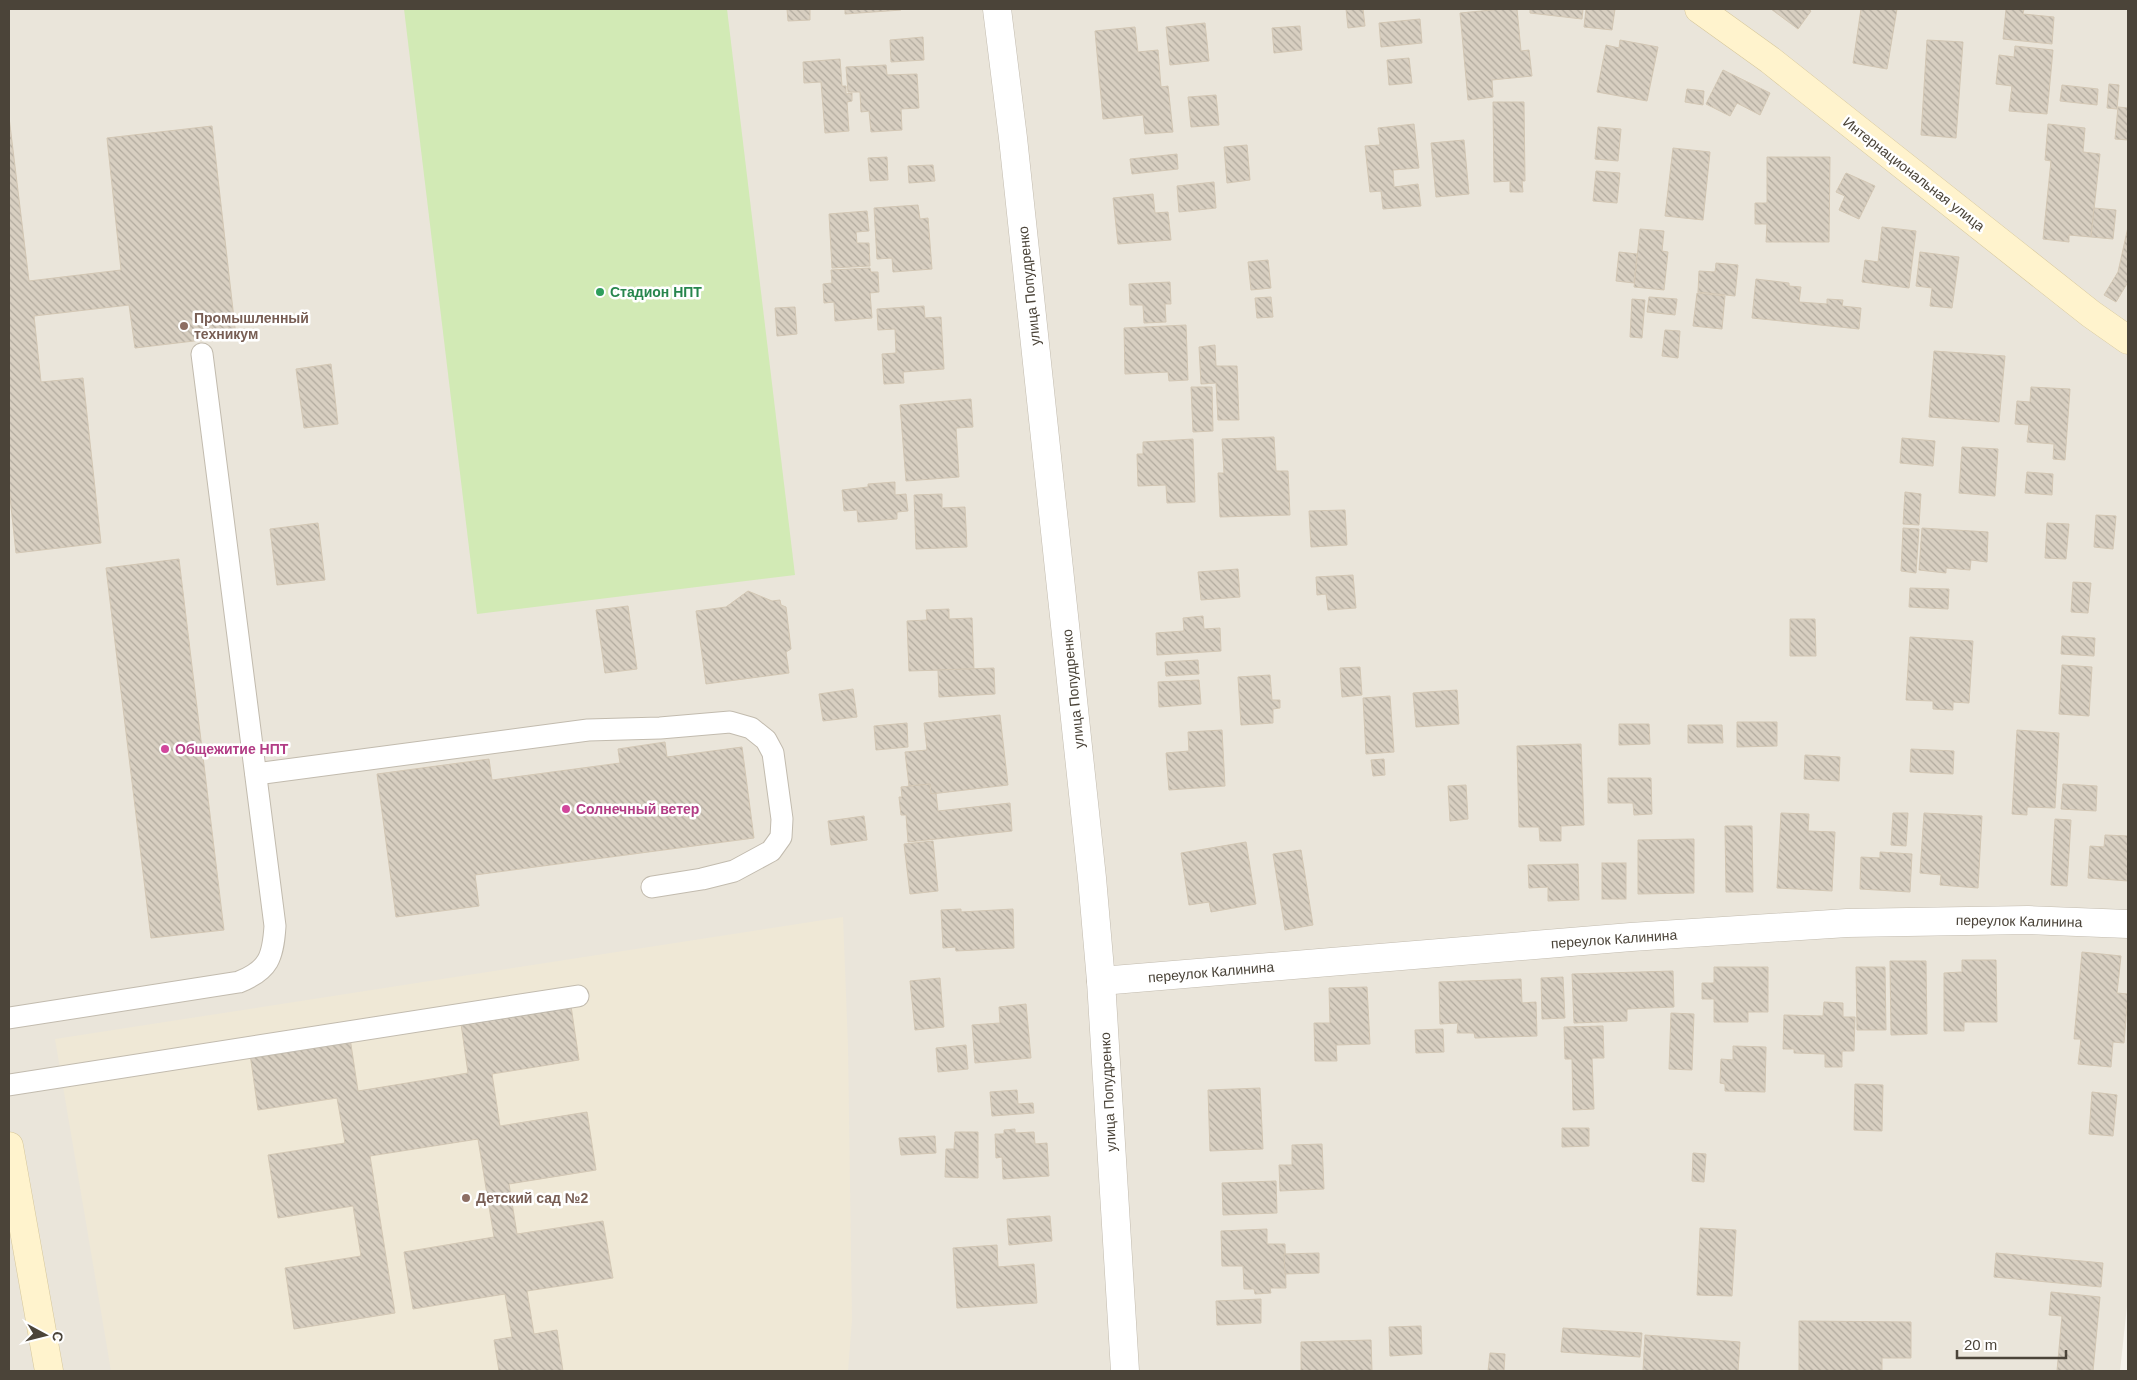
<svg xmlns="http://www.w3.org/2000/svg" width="2137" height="1380" font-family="Arial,sans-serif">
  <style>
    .residential { fill: #eae5da }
    .education { fill: #efe8d6 }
    .green { fill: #d2eab5 }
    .building { fill: url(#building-back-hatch); stroke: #d3c7b4 }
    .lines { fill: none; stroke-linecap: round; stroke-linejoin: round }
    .lane-casing { stroke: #c2bbae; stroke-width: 23 }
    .street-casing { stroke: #c2bbae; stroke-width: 29 }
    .secondary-casing { stroke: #d6c79b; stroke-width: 29 }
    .lane { stroke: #fff; stroke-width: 21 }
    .street { stroke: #fff; stroke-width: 28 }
    .secondary { stroke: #fff3cd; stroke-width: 28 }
    .leisure-dot { fill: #2e9e5b; stroke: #fff; stroke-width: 2 }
    .education-dot { fill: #8d6e63; stroke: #fff; stroke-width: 2 }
    .hotel-dot { fill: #d1479c; stroke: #fff; stroke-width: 2 }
    .labels { text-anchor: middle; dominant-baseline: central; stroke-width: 5; stroke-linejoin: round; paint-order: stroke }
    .street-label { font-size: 14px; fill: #4b4439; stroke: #fff }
    .leisure-label { font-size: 14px; font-weight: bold; fill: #27864d; stroke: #fff; text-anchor: start }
    .education-label { font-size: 14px; font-weight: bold; fill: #785e54; stroke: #fff; text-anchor: start }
    .hotel-label { font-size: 14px; font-weight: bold; fill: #b23c85; stroke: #fff; text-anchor: start }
  </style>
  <defs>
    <pattern id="building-back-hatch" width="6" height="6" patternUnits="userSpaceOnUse" patternTransform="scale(1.25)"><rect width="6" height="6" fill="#d8cfc1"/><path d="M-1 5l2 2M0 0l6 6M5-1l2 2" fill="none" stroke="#b1aa9e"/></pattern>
  </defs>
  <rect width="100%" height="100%" fill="#f6f3ec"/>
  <polygon class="residential" points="9,9 2128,9 2128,1297 2120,1371 9,1371"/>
  <polygon class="education" points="843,917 848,1046 852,1320 848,1371 111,1371 55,1039"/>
  <polygon class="green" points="404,9 727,9 795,575 477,614"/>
  <g class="building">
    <polygon points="787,9 810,9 810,20 788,21"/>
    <polygon points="845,9 901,9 901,10 845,14"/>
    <polygon points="1346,9 1363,9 1365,26 1348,28"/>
    <polygon points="1502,9 1517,9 1521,51 1529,50 1532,76 1492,80 1493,97 1468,100 1460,13"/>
    <polygon points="1530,9 1583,9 1582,19 1530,13"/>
    <polygon points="1586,9 1615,9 1612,30 1584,27"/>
    <polygon points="1771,9 1808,9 1811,11 1798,29"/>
    <polygon points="1861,9 1897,9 1887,69 1853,63"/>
    <polygon points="2006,9 2024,9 2023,14 2054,17 2052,44 2003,39"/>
    <polygon points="1420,19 1422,43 1381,47 1379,23"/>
    <polygon points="1205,23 1209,61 1170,65 1166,27"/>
    <polygon points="1300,26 1302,50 1274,53 1272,28"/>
    <polygon points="1135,27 1138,52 1158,50 1161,87 1168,86 1173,132 1145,134 1143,115 1103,119 1095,31"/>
    <polygon points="923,37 924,60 891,62 890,40"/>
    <polygon points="1620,40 1658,47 1647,101 1597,92 1606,45 1619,48"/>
    <polygon points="1927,40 1963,42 1956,138 1921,135"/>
    <polygon points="2015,46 2053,50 2047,114 2009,111 2012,86 1996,84 1999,55 2014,57"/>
    <polygon points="1409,58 1412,83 1389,85 1387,60"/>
    <polygon points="840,59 842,86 846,86 846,94 852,93 852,101 847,102 849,131 825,133 821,82 804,83 803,62"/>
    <polygon points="886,65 887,75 917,74 919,108 901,109 902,130 871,132 869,111 861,112 860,92 848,92 846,67"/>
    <polygon points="1723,70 1770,93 1760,115 1737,103 1730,116 1706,104"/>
    <polygon points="2109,84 2119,85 2117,109 2107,108"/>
    <polygon points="2062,85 2098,89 2097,105 2060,101"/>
    <polygon points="1687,89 1704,91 1703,105 1685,102"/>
    <polygon points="1216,95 1219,125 1191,127 1188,97"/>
    <polygon points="1493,102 1524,102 1525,181 1522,181 1523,192 1510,192 1510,181 1494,182"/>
    <polygon points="2118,107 2128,108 2128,140 2115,139"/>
    <polygon points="9,117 29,281 121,270 107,138 212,126 236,336 135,348 129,305 34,316 41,382 83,378 101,543 16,553 9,488"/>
    <polygon points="1414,124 1419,168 1393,170 1394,187 1418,184 1421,206 1383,209 1381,191 1370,192 1365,146 1380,145 1378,128"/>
    <polygon points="2048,124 2085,128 2083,152 2100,154 2091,237 2069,235 2069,242 2043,239 2051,161 2045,160"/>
    <polygon points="1598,127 1621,129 1618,161 1595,159"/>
    <polygon points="1464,140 1469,194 1436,197 1431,143"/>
    <polygon points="1247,145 1250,180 1227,183 1224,147"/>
    <polygon points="1673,148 1710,152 1703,220 1665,216"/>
    <polygon points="1177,154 1178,169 1132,174 1130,159"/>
    <polygon points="887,157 888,180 870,181 868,158"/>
    <polygon points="1767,157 1830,157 1829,242 1766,242 1767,224 1755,224 1755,203 1767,203"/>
    <polygon points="933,165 935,181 909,183 908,166"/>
    <polygon points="1596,171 1620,173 1617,203 1593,201"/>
    <polygon points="1846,173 1875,186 1859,219 1839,210 1845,196 1836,192"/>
    <polygon points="1214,182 1216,208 1179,212 1177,186"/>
    <polygon points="1153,194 1155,213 1168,212 1171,240 1118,244 1113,198"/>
    <polygon points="918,205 920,219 928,218 932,269 893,272 892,258 877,259 874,208"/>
    <polygon points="2094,208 2116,210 2113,239 2091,237"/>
    <polygon points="867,211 869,231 856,232 857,243 869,243 870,266 832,268 829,214"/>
    <polygon points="1882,227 1916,231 1909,288 1862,282 1865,260 1878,262"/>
    <polygon points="2128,227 2128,282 2116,302 2104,295 2118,272"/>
    <polygon points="1640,229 1664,231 1662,251 1668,252 1664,290 1634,287"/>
    <polygon points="1619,252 1637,254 1634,283 1616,281"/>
    <polygon points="1920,252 1959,257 1952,308 1930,306 1932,288 1916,286"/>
    <polygon points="1268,260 1271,288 1251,290 1248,262"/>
    <polygon points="1716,263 1738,265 1735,296 1698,292 1699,271 1715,272"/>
    <polygon points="870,268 871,272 878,272 879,292 870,293 872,318 835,321 834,302 824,303 823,284 832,283 831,270"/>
    <polygon points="1756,279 1789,283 1789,286 1801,287 1799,302 1827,304 1827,299 1843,300 1842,306 1861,308 1859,329 1752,318"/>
    <polygon points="1170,282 1171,304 1165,304 1166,322 1144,323 1143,305 1130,305 1129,284"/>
    <polygon points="1697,293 1725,296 1722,329 1693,326"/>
    <polygon points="1271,297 1273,317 1257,318 1255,298"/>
    <polygon points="1649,297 1677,299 1675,315 1647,312"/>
    <polygon points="1632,299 1645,300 1642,338 1630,337"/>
    <polygon points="924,306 925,318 941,317 944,369 903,372 904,383 884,384 882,354 896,353 895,329 878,330 877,309"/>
    <polygon points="795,307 797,334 777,336 775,308"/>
    <polygon points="1186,325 1188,380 1169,381 1168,372 1125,374 1124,328"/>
    <polygon points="1665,330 1680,331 1678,358 1662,356"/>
    <polygon points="1215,345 1216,366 1237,366 1239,420 1218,420 1216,383 1201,384 1199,347"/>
    <polygon points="1934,351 2005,356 1999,422 1929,417"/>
    <polygon points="331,364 338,424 304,428 296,369"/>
    <polygon points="1191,387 1212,387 1213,431 1193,432"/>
    <polygon points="2031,387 2070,389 2065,460 2053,459 2054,444 2027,442 2029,425 2015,424 2017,401 2030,402"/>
    <polygon points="971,399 973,427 956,428 959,477 906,481 900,405"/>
    <polygon points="1274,437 1276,471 1288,471 1290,515 1220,517 1218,473 1224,473 1222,439"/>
    <polygon points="1902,438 1935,441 1933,466 1900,463"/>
    <polygon points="1193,439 1195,502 1167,503 1166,485 1138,486 1137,454 1143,454 1143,442"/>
    <polygon points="1962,447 1998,449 1995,496 1959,493"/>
    <polygon points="2027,472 2053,474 2052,495 2025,493"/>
    <polygon points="895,482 895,495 906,494 908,511 897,512 897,519 858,522 857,510 844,511 842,490 868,487 868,484"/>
    <polygon points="1905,492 1921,494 1919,525 1903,524"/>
    <polygon points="942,494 942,508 965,507 967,547 916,549 914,495"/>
    <polygon points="1345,510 1347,545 1311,547 1309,511"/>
    <polygon points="2096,515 2116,516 2113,549 2094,547"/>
    <polygon points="318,523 325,580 277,585 270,529"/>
    <polygon points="2047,523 2069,524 2066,559 2045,558"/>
    <polygon points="1903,528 1919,529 1916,573 1901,571"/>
    <polygon points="1922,528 1988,532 1987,562 1971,560 1970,570 1946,568 1946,573 1919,570"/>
    <polygon points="179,559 224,930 151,938 106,568"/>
    <polygon points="1238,569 1240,597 1201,600 1198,572"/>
    <polygon points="1353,575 1356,608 1328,610 1326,594 1317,595 1316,577"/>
    <polygon points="2073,582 2091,583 2088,613 2071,612"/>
    <polygon points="1910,588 1949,589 1948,609 1909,607"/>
    <polygon points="748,591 772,601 780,600 781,605 786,607 791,649 786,652 789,673 706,684 696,611 726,607"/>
    <polygon points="628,606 637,669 605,673 596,610"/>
    <polygon points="949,609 949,619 972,618 974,669 909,671 907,621 927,620 926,610"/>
    <polygon points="1203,616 1204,629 1220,628 1221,651 1157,655 1156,633 1184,631 1183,618"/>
    <polygon points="1790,619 1815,619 1816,656 1790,656"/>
    <polygon points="2062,636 2095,638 2094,656 2061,654"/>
    <polygon points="1910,637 1973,641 1969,703 1953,702 1953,710 1933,709 1933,701 1906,700"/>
    <polygon points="1198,660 1199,674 1166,676 1165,662"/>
    <polygon points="2062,665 2092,667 2089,716 2059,714"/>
    <polygon points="1360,667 1362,695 1342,697 1340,668"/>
    <polygon points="994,668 995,694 939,697 938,670"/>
    <polygon points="1270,675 1272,700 1280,700 1280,708 1273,709 1273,723 1241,725 1238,677"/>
    <polygon points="1199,680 1201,704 1159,707 1158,682"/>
    <polygon points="853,689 857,717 823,721 819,694"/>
    <polygon points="1457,690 1459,724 1416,727 1413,693"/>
    <polygon points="1390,696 1394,752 1366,754 1363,698"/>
    <polygon points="1000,715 1008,785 931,794 930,784 909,786 905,752 927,750 924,723"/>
    <polygon points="1737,722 1777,722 1777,746 1737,747"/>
    <polygon points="907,723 908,747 876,750 874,726"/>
    <polygon points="1619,724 1649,724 1650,744 1619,745"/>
    <polygon points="1688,725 1722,725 1723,743 1688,743"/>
    <polygon points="1222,730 1225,786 1169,790 1166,753 1189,751 1188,732"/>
    <polygon points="2017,730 2059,733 2055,808 2027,807 2027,815 2012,814"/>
    <polygon points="665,742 667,757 742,747 754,838 475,875 479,906 396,917 377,774 489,759 492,780 620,763 618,749"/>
    <polygon points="1581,744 1584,825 1561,826 1561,841 1540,841 1539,827 1519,827 1517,746"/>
    <polygon points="1911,749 1954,751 1953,774 1910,772"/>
    <polygon points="1805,755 1840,757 1839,781 1804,779"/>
    <polygon points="1384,759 1385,775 1373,776 1371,760"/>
    <polygon points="1608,778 1651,778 1652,814 1634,815 1633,803 1608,803"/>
    <polygon points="930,784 931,794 936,793 938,811 1010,803 1012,831 908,842 906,815 901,815 899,797 902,797 901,787"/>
    <polygon points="2063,784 2097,786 2096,811 2061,809"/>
    <polygon points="1466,785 1468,819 1450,821 1448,786"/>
    <polygon points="1781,813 1809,814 1808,831 1835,832 1832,891 1777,888"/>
    <polygon points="1893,813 1908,813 1906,846 1891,845"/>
    <polygon points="1924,813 1982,816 1978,888 1940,885 1941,875 1920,873"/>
    <polygon points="864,816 867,840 831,845 828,821"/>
    <polygon points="2055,819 2071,820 2067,886 2051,885"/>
    <polygon points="1725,826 1752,826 1753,892 1726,892"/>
    <polygon points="2105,835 2128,836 2128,881 2088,878 2090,846 2104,847"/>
    <polygon points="1694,839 1694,893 1638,894 1638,840"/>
    <polygon points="933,841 938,891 910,894 904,844"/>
    <polygon points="1246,842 1256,904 1211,912 1209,902 1189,905 1181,853"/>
    <polygon points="1301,850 1313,925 1285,930 1273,854"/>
    <polygon points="1880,852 1912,854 1910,892 1860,889 1861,857 1880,858"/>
    <rect x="1602" y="863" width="24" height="36"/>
    <polygon points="1578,864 1579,900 1548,901 1548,887 1529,888 1528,865"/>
    <polygon points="961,909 961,912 1013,909 1014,948 956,951 955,947 943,948 941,910"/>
    <polygon points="2082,952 2121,956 2117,993 2128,994 2124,1043 2113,1042 2111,1067 2078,1064 2081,1039 2074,1039"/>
    <polygon points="1962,960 1996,960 1997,1022 1964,1022 1964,1031 1944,1031 1944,973 1962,972"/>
    <polygon points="1890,961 1926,961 1927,1034 1891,1035"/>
    <polygon points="1714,967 1768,967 1768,1012 1748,1012 1748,1022 1714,1022 1714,999 1702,999 1702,983 1714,983"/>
    <polygon points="1856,967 1885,967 1886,1030 1857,1030"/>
    <polygon points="1673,971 1674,1007 1627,1009 1627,1021 1574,1023 1572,974"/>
    <polygon points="1563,977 1565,1018 1542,1019 1541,978"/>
    <polygon points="940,978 944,1027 915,1030 910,981"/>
    <polygon points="1521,979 1522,1003 1536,1002 1537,1036 1475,1038 1474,1033 1457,1033 1458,1023 1440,1024 1439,982"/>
    <polygon points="1367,987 1370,1044 1336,1045 1337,1061 1315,1061 1314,1023 1330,1023 1329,988"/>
    <polygon points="1824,1002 1843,1003 1843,1017 1855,1017 1854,1051 1842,1051 1842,1067 1825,1067 1825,1054 1794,1053 1794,1049 1783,1049 1784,1015 1823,1016"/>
    <polygon points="1026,1004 1031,1058 975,1063 972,1025 1000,1023 999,1007"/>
    <polygon points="571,1006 579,1060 492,1074 500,1126 587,1112 596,1170 509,1184 517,1234 603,1221 613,1278 527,1291 534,1334 557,1330 563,1371 499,1371 494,1340 512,1337 505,1294 413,1309 404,1252 494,1237 478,1139 370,1156 395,1313 294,1329 285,1268 361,1256 353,1206 278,1218 268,1155 345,1143 337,1098 258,1110 250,1054 350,1038 358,1091 468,1073 461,1024"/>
    <polygon points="1671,1013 1694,1014 1692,1070 1669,1069"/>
    <polygon points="1603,1026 1604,1058 1592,1058 1594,1109 1573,1110 1572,1059 1565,1059 1564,1027"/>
    <polygon points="1443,1029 1444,1052 1416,1053 1415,1030"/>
    <polygon points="966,1045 968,1069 938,1072 936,1048"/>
    <polygon points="1733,1046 1766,1047 1765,1092 1725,1091 1725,1084 1720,1083 1721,1059 1733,1060"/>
    <polygon points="1855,1084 1883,1085 1882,1131 1854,1130"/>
    <polygon points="1260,1088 1263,1149 1210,1151 1208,1090"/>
    <polygon points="1017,1090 1018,1104 1033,1103 1034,1113 992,1116 990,1092"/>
    <polygon points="2092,1092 2117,1095 2113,1136 2089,1134"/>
    <polygon points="1562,1128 1589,1128 1589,1146 1562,1147"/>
    <polygon points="1015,1129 1015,1133 1034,1132 1035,1144 1047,1143 1049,1176 1003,1179 1002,1157 996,1158 995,1134 1004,1134 1004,1130"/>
    <polygon points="955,1132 978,1132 978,1178 945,1177 946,1149 954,1149"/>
    <polygon points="935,1136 936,1153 901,1155 899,1138"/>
    <polygon points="1322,1144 1324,1189 1280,1191 1279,1165 1292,1165 1292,1145"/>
    <polygon points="1693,1153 1706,1154 1704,1182 1692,1181"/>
    <polygon points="1276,1181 1277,1213 1223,1215 1222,1183"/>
    <polygon points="1050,1216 1052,1241 1009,1245 1007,1219"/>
    <polygon points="1700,1228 1736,1230 1732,1296 1697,1295"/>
    <polygon points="1267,1229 1267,1244 1285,1244 1286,1288 1270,1288 1271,1293 1255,1294 1254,1289 1244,1289 1243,1266 1222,1266 1221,1231"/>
    <polygon points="997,1245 998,1267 1034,1264 1037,1303 957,1308 953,1248"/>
    <polygon points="1319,1253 1319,1273 1285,1274 1284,1254"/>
    <polygon points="1996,1253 2103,1263 2101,1287 1994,1277"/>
    <polygon points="2051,1292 2100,1297 2093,1371 2057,1371 2062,1316 2049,1315"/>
    <polygon points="1261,1299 1261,1323 1217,1325 1216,1301"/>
    <polygon points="1799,1321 1911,1322 1911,1358 1882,1358 1882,1371 1799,1371"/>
    <polygon points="1421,1326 1422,1354 1390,1356 1389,1327"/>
    <polygon points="1563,1328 1642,1333 1640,1357 1561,1352"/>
    <polygon points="1645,1335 1740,1342 1738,1371 1643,1371"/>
    <polygon points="1371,1340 1372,1371 1301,1371 1301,1342"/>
    <polygon points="1490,1353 1505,1354 1504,1371 1488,1371"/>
  </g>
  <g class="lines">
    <defs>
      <g id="lane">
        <polyline points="256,774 588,730 660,728 730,722 751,728 766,740 773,753 782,819 781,837 771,851 734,871 702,879 652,887"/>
        <path d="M9,1018L239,982C269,970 273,957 275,926L202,354"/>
        <polyline points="9,1085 578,996"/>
      </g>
      <g id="street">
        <polyline points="997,9 1013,138 1092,878 1101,981 1125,1371"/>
        <polyline points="1101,981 1631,937 1847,923 2028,920 2128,924"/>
      </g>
      <g id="secondary">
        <polyline points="1699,9 1770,60 2091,314 2128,340"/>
        <polyline points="9,1146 49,1371"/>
      </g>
    </defs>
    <use href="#lane" class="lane-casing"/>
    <use href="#street" class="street-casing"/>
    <use href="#secondary" class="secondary-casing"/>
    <use href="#lane" class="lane"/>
    <use href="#street" class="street"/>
    <use href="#secondary" class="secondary"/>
  </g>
  <circle class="leisure-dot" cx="600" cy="292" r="5"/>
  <g class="education-dot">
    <circle cx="184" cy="326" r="5"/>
    <circle cx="466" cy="1198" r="5"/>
  </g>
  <g class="hotel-dot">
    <circle cx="165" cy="749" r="5"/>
    <circle cx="566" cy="809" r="5"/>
  </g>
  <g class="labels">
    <g class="street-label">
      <text transform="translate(1914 174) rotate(38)">Интернациональная улица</text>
      <text transform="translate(1029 286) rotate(-96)">улица Попудренко</text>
      <text transform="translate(1073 689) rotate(-96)">улица Попудренко</text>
      <text transform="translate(2019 921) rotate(1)">переулок Калинина</text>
      <text transform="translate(1614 939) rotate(-4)">переулок Калинина</text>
      <text transform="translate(1211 972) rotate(-5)">переулок Калинина</text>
      <text transform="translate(1108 1092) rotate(-93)">улица Попудренко</text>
    </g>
    <g class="leisure-label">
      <text x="610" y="292">Стадион НПТ</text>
    </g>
    <g class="education-label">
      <text x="194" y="318">Промышленный<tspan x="194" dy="16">техникум</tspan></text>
      <text x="476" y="1198">Детский сад №2</text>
    </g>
    <g class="hotel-label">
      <text x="175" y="749">Общежитие НПТ</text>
      <text x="576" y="809">Солнечный ветер</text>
    </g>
  </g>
  <rect width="2137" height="1380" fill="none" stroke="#4b4439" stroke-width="20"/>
  <g transform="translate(45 1335) rotate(97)" stroke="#ffffff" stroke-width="4" paint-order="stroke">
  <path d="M0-4L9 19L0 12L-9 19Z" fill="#4b4439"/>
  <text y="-8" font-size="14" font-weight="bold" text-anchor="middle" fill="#4b4439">С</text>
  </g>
  <path d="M1957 1350v8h109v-8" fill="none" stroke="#4b4439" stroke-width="2.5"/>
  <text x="1964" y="1350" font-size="15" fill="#4b4439" stroke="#ffffff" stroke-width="4" paint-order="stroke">20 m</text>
</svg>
